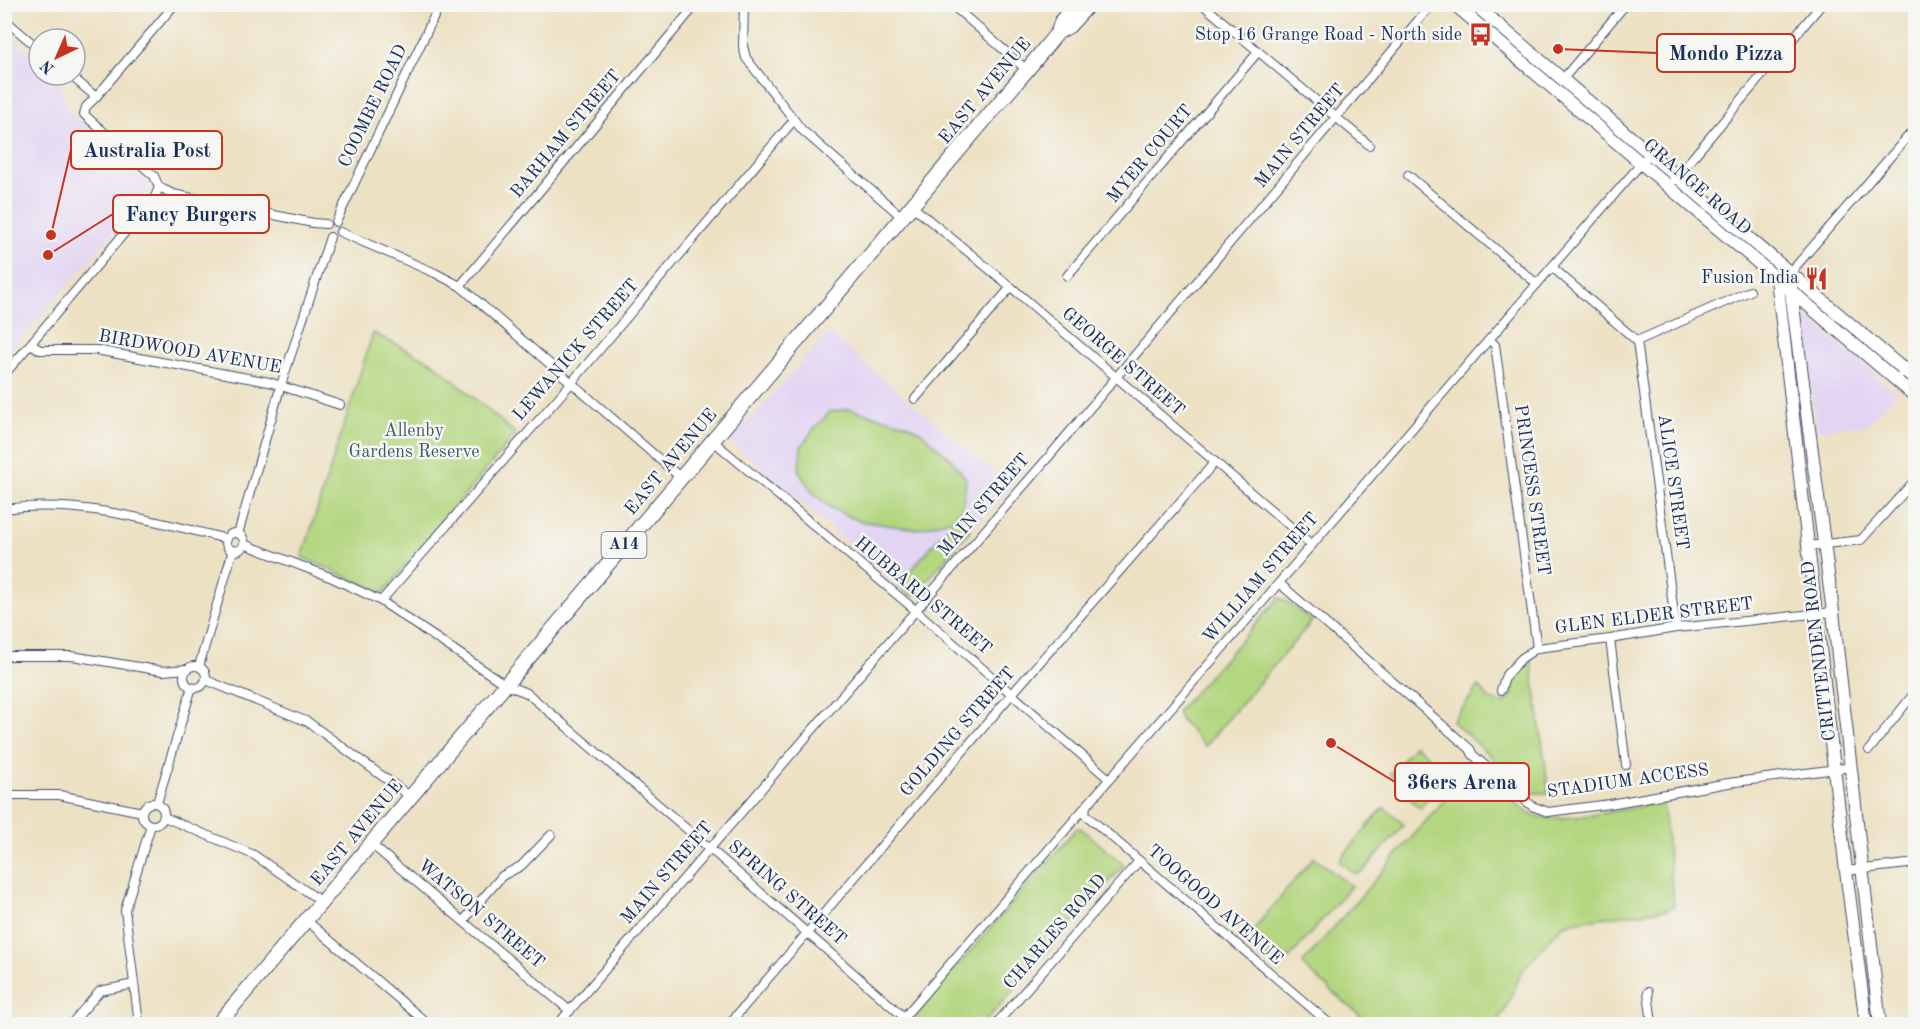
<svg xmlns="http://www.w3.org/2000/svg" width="1920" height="1029" font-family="'Old Standard TT',serif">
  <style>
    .built { fill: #e2d4f3 }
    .green { fill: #b3d67f; stroke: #67826e; stroke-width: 1.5 }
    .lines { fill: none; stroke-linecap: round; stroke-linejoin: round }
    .minor-casing { stroke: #3a4a6d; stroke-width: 10 }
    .secondary-casing { stroke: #3a4a6d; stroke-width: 14 }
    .primary-casing { stroke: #3a4a6d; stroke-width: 16 }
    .minor { stroke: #fff; stroke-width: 8 }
    .secondary { stroke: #fff; stroke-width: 12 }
    .primary { stroke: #fff; stroke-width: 14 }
    .labels { text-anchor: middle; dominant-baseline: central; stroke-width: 5; stroke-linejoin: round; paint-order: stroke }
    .shield { fill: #f6f6f2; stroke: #5d6b8a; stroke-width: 1.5 }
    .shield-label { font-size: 16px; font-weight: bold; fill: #1b2f5e }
    .poi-label { font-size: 18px; fill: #1b2f5e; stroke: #f6f6f2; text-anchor: end }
    .street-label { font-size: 18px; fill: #1b2f5e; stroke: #f6f6f2 }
    .park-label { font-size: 18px; fill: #415966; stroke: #f6f6f2 }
    .leader { fill: none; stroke: #c8321e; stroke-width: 2 }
    .callout-dot { fill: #c8321e; stroke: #f6f6f2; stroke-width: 2 }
    .callout { fill: #f6f6f2; stroke: #c8321e; stroke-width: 2 }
    .callout-label { font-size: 20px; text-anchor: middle; font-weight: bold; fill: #1b2f5e }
  </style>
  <rect width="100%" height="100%" fill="#f6f6f2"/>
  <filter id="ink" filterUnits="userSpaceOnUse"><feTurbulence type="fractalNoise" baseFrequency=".0167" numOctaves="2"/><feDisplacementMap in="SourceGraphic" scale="12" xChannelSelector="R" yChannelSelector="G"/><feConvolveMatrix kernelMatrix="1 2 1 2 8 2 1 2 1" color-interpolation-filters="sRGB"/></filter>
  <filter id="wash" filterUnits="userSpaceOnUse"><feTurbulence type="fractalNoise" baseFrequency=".008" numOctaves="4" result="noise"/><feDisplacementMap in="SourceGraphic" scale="24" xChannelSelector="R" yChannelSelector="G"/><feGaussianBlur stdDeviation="1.35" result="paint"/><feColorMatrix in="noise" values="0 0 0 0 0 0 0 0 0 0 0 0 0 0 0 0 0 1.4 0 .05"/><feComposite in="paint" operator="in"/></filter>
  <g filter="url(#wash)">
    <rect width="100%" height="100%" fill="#ede1c3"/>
    <g class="built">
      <polygon points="5,31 39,60 39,75 57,76 68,110 148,181 149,192 5,357"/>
      <polygon points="1810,319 1896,393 1868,424 1817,430 1803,323"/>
      <polygon points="828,332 1012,488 970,530 915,595 909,595 730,441"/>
    </g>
    <g class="green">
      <polygon points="373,333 432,362 516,434 383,593 302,557"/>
      <polygon points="849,409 907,424 920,431 950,458 965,477 966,482 962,509 953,519 917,529 859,521 831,508 812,492 799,471 801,447 814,429 830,412"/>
      <polygon points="956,518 970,530 915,595 909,595 898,585"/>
      <polygon points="1279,598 1284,600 1312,621 1205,746 1180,719 1177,712"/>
      <path d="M1531,659L1549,793H1531L1452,721L1479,686C1487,696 1491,704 1505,703L1512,695C1513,676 1515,671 1531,659Z"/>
      <polygon points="1415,745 1448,774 1420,808 1398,789 1409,777 1403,771 1395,779 1390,774"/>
      <path d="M1475,768C1495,777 1509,799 1527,812C1550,828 1634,807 1663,802L1674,905L1670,909L1577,921L1562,926L1523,969L1505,1010L1495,1024H1370L1306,969L1303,963L1471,769Z"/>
      <polygon points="1384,807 1404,825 1364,870 1358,874 1353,873 1339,861"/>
      <polygon points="1077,828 1082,829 1124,865 983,1024 907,1024"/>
      <polygon points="1314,857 1351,886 1280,969 1246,939"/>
    </g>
  </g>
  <g filter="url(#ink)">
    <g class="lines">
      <defs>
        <g id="minor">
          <polyline points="744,4 743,46 746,58 802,130 902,217"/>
          <polyline points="951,4 1027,70"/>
          <polyline points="1202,4 1369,145"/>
          <polyline points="4,19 39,49"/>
          <polyline points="70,75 96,97 86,107 84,114 88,118 154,176 159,187 173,194 313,223 326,224"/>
          <polyline points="1562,80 1626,4"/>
          <polyline points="96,97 175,4"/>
          <polyline points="1408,175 1537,284"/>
          <polyline points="1673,181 1822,4"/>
          <polyline points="912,206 1011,287 1312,545"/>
          <polyline points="336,222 440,4"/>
          <polyline points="340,232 435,273 460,286 681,478"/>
          <polyline points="1552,267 1637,341 1750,291"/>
          <polyline points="1790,273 1916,127"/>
          <polyline points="1067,276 1258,52"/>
          <polyline points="460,286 694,7 698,4"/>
          <polyline points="1490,340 1495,345 1537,648"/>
          <polyline points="1637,341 1676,628"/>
          <polyline points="31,344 40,350 96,350 269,382 340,405"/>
          <polyline points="1902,373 1916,358"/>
          <polyline points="4,375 155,197 159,187"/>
          <polyline points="915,399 1011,287"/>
          <polyline points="713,441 920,614 1109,779"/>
          <path d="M4,509C79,499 155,521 227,539"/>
          <circle cx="235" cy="542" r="9"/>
          <polyline points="238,534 281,385 330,237"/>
          <polyline points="244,544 330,577 381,601 506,685 527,693 715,853 904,1017"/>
          <polyline points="1808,546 1861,540 1916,479"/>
          <polyline points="1279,583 1470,749 1473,755 1532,806 1548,812 1610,804 1728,783 1852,767"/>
          <polyline points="381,601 572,382 794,120"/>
          <polyline points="1610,639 1626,765"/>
          <polyline points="4,656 72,656 163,671 187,669"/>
          <circle cx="195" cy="677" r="11"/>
          <polyline points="199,666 233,550"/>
          <polyline points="206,680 308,722 411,797"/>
          <polyline points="1501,690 1506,675 1522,658 1537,648 1610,639 1676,628 1833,612"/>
          <polyline points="1869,750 1916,691"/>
          <polyline points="4,795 59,795 142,812"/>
          <circle cx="153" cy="814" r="11"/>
          <polyline points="157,803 192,687"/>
          <polyline points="1085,807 1086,815 1330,1024"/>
          <polyline points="164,817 254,855 322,902"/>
          <polyline points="371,844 570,1011"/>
          <polyline points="1846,871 1916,863"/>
          <polyline points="306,920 428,1024"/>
          <polyline points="464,920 502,876 521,866 551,835"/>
          <polyline points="1648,992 1652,1024"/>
          <polyline points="71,1024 100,991 134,984"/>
          <polyline points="139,1024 125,910 151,825"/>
          <polyline points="558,1024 1052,453 1432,4"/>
          <polyline points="729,1024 1012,694 1215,462"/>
          <polyline points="898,1024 1645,159"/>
          <polyline points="996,1024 1139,861"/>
        </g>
        <g id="secondary">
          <polyline points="1454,4 1916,397"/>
          <polyline points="1474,4 1916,380"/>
          <polyline points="1790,273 1791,291 1833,612 1880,1024"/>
          <polyline points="1777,279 1846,871 1866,1024"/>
        </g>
        <g id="primary">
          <polyline points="1058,32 1069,26 1089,4"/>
          <polyline points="218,1024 1027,70 1058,32 1062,20 1076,4"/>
        </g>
      </defs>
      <use href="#minor" class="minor-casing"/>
      <use href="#secondary" class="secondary-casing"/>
      <use href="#primary" class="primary-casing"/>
      <use href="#minor" class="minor"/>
      <use href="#secondary" class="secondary"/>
      <use href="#primary" class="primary"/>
    </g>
  </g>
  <defs>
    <symbol id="bus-bare" viewBox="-9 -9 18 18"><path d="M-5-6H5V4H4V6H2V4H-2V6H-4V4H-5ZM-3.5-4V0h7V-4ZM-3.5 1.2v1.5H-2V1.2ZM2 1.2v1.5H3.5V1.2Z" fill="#c8321e" stroke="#f6f6f2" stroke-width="2.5" paint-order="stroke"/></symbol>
    <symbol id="restaurant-bare" viewBox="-9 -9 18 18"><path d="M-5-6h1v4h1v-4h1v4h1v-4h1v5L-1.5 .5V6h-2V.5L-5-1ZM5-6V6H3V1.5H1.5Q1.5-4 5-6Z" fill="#c8321e" stroke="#f6f6f2" stroke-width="2.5" paint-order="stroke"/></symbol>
  </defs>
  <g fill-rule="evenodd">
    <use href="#bus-bare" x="1464" y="18" width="33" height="33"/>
    <use href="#restaurant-bare" x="1800" y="262" width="33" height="33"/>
  </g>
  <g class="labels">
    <rect class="shield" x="601.5" y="532" width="45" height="26" rx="4.5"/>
    <g class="shield-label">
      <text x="624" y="545">A14</text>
    </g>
    <g class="poi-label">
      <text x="1462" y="35">Stop 16 Grange Road - North side</text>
      <text x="1799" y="278">Fusion India</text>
    </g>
    <g class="street-label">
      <text transform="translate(985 91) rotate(-50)">EAST AVENUE</text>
      <text transform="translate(373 106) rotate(-64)">COOMBE ROAD</text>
      <text transform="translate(566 134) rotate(-50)">BARHAM STREET</text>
      <text transform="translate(1300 136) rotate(-50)">MAIN STREET</text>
      <text transform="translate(1150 154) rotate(-50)">MYER COURT</text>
      <text transform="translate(1697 187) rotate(41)">GRANGE ROAD</text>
      <text transform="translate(576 350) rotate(-49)">LEWANICK STREET</text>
      <text transform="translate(190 352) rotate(10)">BIRDWOOD AVENUE</text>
      <text transform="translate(1123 362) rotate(41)">GEORGE STREET</text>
      <text transform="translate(671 462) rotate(-50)">EAST AVENUE</text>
      <text transform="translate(1673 482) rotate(82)">ALICE STREET</text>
      <text transform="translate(1532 490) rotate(82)">PRINCESS STREET</text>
      <text transform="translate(984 505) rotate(-49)">MAIN STREET</text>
      <text transform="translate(1261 578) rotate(-49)">WILLIAM STREET</text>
      <text transform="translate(923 596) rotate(40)">HUBBARD STREET</text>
      <text transform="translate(1654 616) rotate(-7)">GLEN ELDER STREET</text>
      <text transform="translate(1819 651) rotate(-97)">CRITTENDEN ROAD</text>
      <text transform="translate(958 732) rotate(-49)">GOLDING STREET</text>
      <text transform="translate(1628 781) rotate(-8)">STADIUM ACCESS</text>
      <text transform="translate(357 833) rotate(-50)">EAST AVENUE</text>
      <text transform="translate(667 873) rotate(-49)">MAIN STREET</text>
      <text transform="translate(787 893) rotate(41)">SPRING STREET</text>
      <text transform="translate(1215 905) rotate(41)">TOOGOOD AVENUE</text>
      <text transform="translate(481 914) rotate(40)">WATSON STREET</text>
      <text transform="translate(1055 932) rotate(-49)">CHARLES ROAD</text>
    </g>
    <g class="park-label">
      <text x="414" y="431">Allenby<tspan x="414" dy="21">Gardens Reserve</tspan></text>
    </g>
  </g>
  <path class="leader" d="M1558 49L1657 53M51 235L71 150M48 255L113 214M1331 743L1395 782"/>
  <g class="callout-dot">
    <circle cx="1558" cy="49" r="6"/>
    <circle cx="51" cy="235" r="6"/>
    <circle cx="48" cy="255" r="6"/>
    <circle cx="1331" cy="743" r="6"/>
  </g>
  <g class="callout">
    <rect x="1657" y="34" width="138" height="38" rx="6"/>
    <rect x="71" y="131" width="151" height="38" rx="6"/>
    <rect x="113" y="195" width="156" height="38" rx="6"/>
    <rect x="1395" y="763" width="134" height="38" rx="6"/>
  </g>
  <g class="callout-label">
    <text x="1726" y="60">Mondo Pizza</text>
    <text x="147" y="157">Australia Post</text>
    <text x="191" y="221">Fancy Burgers</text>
    <text x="1462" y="789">36ers Arena</text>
  </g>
  <rect width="1920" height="1029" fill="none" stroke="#f6f6f2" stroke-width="24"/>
  <g transform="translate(57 57) rotate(224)"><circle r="28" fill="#f6f6f2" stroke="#9ea6b7" stroke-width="1.5"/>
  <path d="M0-4.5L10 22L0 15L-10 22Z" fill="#c8321e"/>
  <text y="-9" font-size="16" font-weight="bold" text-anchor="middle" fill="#1b2f5e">N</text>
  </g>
</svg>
